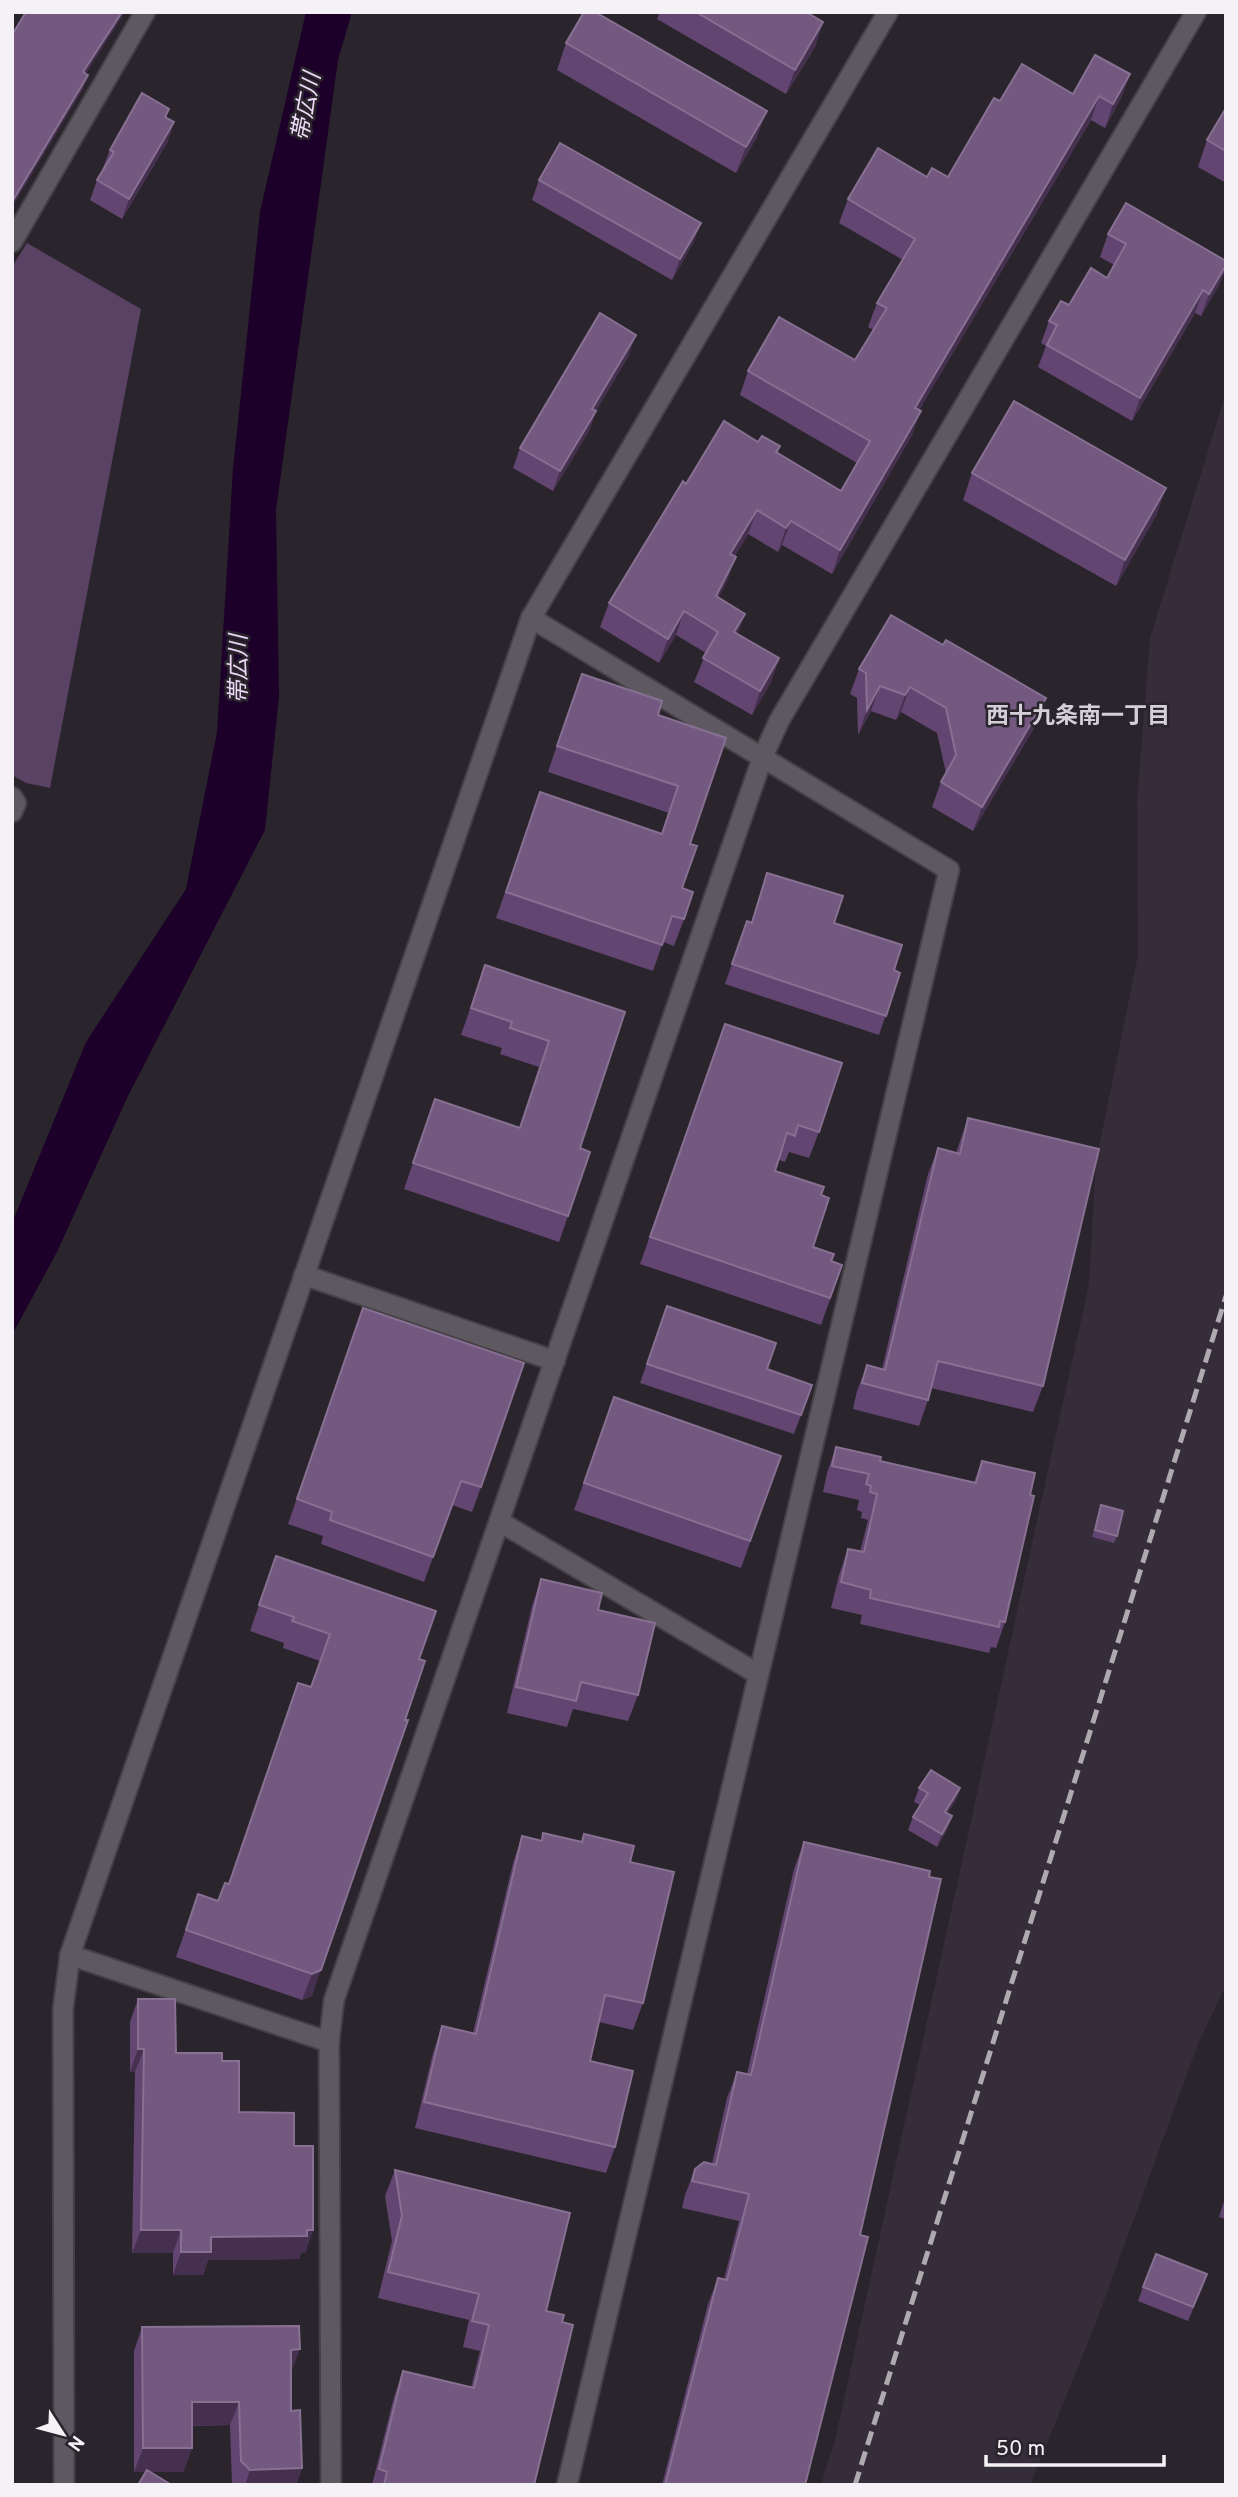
<svg xmlns="http://www.w3.org/2000/svg" width="1238" height="2497" font-family="Overpass,'Noto Sans JP',sans-serif">
  <style>
    .built { fill: #352d3a }
    .green { fill: #594264 }
    .water { fill: #1d0029 }
    .lines { fill: none; stroke-linecap: round; stroke-linejoin: round }
    .minor-casing { stroke: #444046; stroke-width: 23 }
    .minor { stroke: #5e5961; stroke-width: 19 }
    .rail { stroke: #aeabb0; stroke-width: 5; stroke-dasharray: 14 7; stroke-linecap: butt }
    .wall { fill: #634571 }
    .shaded-wall { fill: #46304f }
    .building { fill: #73587f; stroke: #877092; stroke-width: 2 }
    .labels { text-anchor: middle; dominant-baseline: central; stroke-width: 5; stroke-linejoin: round; paint-order: stroke }
    .water-label { font-size: 23px; font-style: italic; fill: #edd9f8; stroke: #2a252c }
    .neighbourhood-label { font-size: 23px; font-weight: bold; fill: #d5cfd8; stroke: #2a252c }
  </style>
  <rect width="100%" height="100%" fill="#2a252c"/>
  <polygon class="built" points="1226,393 1226,1985 1198,2044 1095,2325 1030,2485 821,2485 835,2440 1089,1284 1096,1162 1138,955 1137,803 1150,638"/>
  <polygon class="green" points="27,243 141,309 50,788 26,783 12,775 12,267"/>
  <polygon class="water" points="306,12 352,12 338,60 276,510 279,697 265,830 128,1096 57,1252 12,1335 12,1223 86,1042 186,889 217,732 233,469 260,212"/>
  <g class="lines">
    <defs>
      <g id="minor">
        <polyline points="12,242 145,12"/>
        <polyline points="531,618 949,870 567,2485"/>
        <polyline points="12,797 16,803 12,812"/>
        <polyline points="304,1275 555,1361"/>
        <polyline points="500,1522 758,1674"/>
        <polyline points="70,1955 329,2042"/>
        <polyline points="64,2485 63,2009 70,1955 531,618 888,12"/>
        <polyline points="331,2485 329,2042 334,2000 763,756 779,721 1196,12"/>
      </g>
    </defs>
    <use href="#minor" class="minor-casing"/>
    <use href="#minor" class="minor"/>
    <polyline class="rail" points="855,2485 1226,1296"/>
  </g>
  <g class="wall">
    <polygon points="660,12 806,12 823,22 815,47 786,94 657,19"/>
    <polygon points="566,43 757,137 736,173 557,70"/>
    <polygon points="1130,74 1121,98 1105,128 1091,120 919,410 912,435 832,574 782,545 778,552 748,534 735,556 727,581 718,598 738,634 779,658 771,682 752,715 694,682 706,653 676,635 659,663 600,627 609,603 686,484 758,442 780,446 778,453 841,491 857,463 740,395 748,371 855,360 874,330 868,327 877,303 903,260 839,223 848,199 927,177 948,177 1000,101 1073,94"/>
    <polygon points="1226,108 1226,183 1198,167 1207,140"/>
    <polygon points="169,109 166,118 174,122 167,143 122,219 90,200 97,180 103,170 102,170 110,150"/>
    <polygon points="539,180 701,223 693,243 672,280 532,200"/>
    <polygon points="1108,234 1226,261 1226,267 1219,285 1201,316 1195,313 1132,421 1038,367 1046,346 1041,343 1049,321 1107,278 1114,265 1100,257"/>
    <polygon points="629,355 596,411 589,431 553,491 513,468 520,448"/>
    <polygon points="972,473 1157,514 1116,586 963,500"/>
    <polygon points="943,645 1046,698 1037,723 973,831 932,807 941,782 946,773 937,733 901,712 896,720 871,711 858,735 857,698 850,694 859,669"/>
    <polygon points="572,700 658,715 726,738 690,844 682,888 684,919 674,946 663,942 653,971 496,918 540,792 661,834 669,813 548,772"/>
    <polygon points="767,873 834,923 894,970 900,973 879,1035 725,984 747,921 751,922"/>
    <polygon points="485,965 625,1012 580,1148 568,1216 559,1242 404,1189 435,1099 519,1128 539,1067 500,1054 502,1048 461,1035"/>
    <polygon points="725,1024 819,1132 809,1158 789,1152 785,1162 779,1160 775,1171 821,1195 813,1247 831,1261 842,1265 821,1325 640,1264"/>
    <polygon points="968,1118 1043,1386 1033,1412 931,1388 928,1400 919,1426 853,1409 857,1391 867,1365 882,1369 928,1174 938,1148 956,1153"/>
    <polygon points="667,1306 767,1369 812,1385 794,1434 640,1383"/>
    <polygon points="354,1332 481,1487 472,1512 452,1505 424,1582 321,1544 323,1536 288,1524"/>
    <polygon points="614,1397 781,1456 741,1568 574,1510"/>
    <polygon points="836,1447 880,1461 974,1482 982,1461 1005,1622 996,1648 991,1647 989,1653 860,1624 862,1615 831,1608 839,1575 848,1549 860,1552 868,1520 861,1518 862,1512 857,1510 859,1500 823,1492 827,1473"/>
    <polygon points="1101,1505 1117,1536 1114,1543 1092,1537"/>
    <polygon points="276,1556 419,1659 312,1996 302,2000 176,1957 198,1894 218,1901 228,1884 311,1687 320,1661 283,1648 284,1643 250,1631"/>
    <polygon points="541,1579 598,1610 638,1695 628,1721 573,1709 567,1727 507,1713 532,1606"/>
    <polygon points="919,1788 960,1788 955,1802 947,1813 952,1816 947,1830 937,1847 908,1830 913,1817 920,1805 914,1802"/>
    <polygon points="543,1833 582,1842 584,1834 630,1862 643,2003 633,2030 599,2022 590,2061 615,2147 606,2173 415,2128 433,2053 442,2026 473,2033 513,1863 522,1836 541,1841"/>
    <polygon points="804,1842 860,2235 805,2485 662,2485 708,2304 718,2278 724,2279 739,2221 682,2208 685,2195 695,2169 712,2164 727,2098 737,2072 747,2074 794,1869"/>
    <polygon points="138,1999 176,2053 222,2061 239,2112 294,2146 313,2230 305,2253 301,2253 299,2259 208,2260 203,2275 173,2275 173,2253 132,2253 135,2072 130,2072 130,2022"/>
    <polygon points="395,2170 546,2311 534,2485 372,2485 394,2397 403,2371 471,2388 480,2351 463,2347 469,2320 378,2298 392,2241 385,2196"/>
    <polygon points="1226,2195 1226,2219 1219,2217"/>
    <polygon points="1143,2287 1202,2288 1188,2321 1138,2301"/>
    <polygon points="142,2327 291,2372 291,2411 302,2468 296,2485 232,2485 230,2425 192,2426 192,2448 183,2472 134,2472 134,2351"/>
  </g>
  <g class="shaded-wall">
    <polygon points="122,12 125,12 78,86 83,72"/>
    <polygon points="823,22 815,47 786,94 795,70"/>
    <polygon points="1130,74 1121,98 1105,128 1113,104"/>
    <polygon points="88,75 83,89 12,207 12,202"/>
    <polygon points="1099,96 1091,120 906,432 915,408"/>
    <polygon points="767,111 757,137 736,173 746,147"/>
    <polygon points="174,122 167,143 122,219 129,199"/>
    <polygon points="701,223 693,243 672,280 680,259"/>
    <polygon points="1226,265 1219,285 1201,316 1209,294"/>
    <polygon points="1203,290 1195,313 1132,421 1140,398"/>
    <polygon points="636,335 629,355 585,429 592,409"/>
    <polygon points="596,411 589,431 553,491 560,471"/>
    <polygon points="921,411 912,435 832,574 840,550"/>
    <polygon points="1166,488 1157,514 1116,586 1125,560"/>
    <polygon points="757,510 748,534 722,578 730,554"/>
    <polygon points="791,521 782,545 778,552 786,528"/>
    <polygon points="736,557 727,581 707,620 716,596"/>
    <polygon points="684,611 676,635 659,663 668,639"/>
    <polygon points="745,614 736,638 734,632"/>
    <polygon points="779,658 771,682 752,715 760,691"/>
    <polygon points="880,686 871,711 858,735 867,710"/>
    <polygon points="910,687 901,712 896,720 905,695"/>
    <polygon points="1046,698 1037,723 973,831 982,807"/>
    <polygon points="960,1788 955,1802 940,1825 945,1812"/>
    <polygon points="952,1816 947,1830 937,1847 942,1834"/>
    <polygon points="321,1970 312,1996 302,2000 312,1974"/>
    <polygon points="138,2049 144,2049 135,2072 130,2072"/>
    <polygon points="141,2230 181,2230 173,2253 132,2253"/>
    <polygon points="313,2230 305,2253 301,2253 299,2259 208,2260 203,2275 173,2275 181,2252 211,2237"/>
    <polygon points="300,2349 291,2373 291,2350"/>
    <polygon points="192,2402 239,2402 230,2425 183,2426"/>
    <polygon points="143,2448 192,2448 183,2472 134,2472"/>
    <polygon points="302,2468 296,2485 245,2485 250,2470"/>
  </g>
  <g class="building">
    <polygon points="26,12 122,12 83,72 88,75 12,202 12,35"/>
    <polygon points="584,12 595,12 767,111 746,147 566,43"/>
    <polygon points="696,12 806,12 823,22 795,70"/>
    <polygon points="1095,55 1130,74 1113,104 1099,96 915,408 921,411 840,550 791,521 786,528 757,510 730,554 736,557 716,596 745,614 734,632 779,658 760,691 703,658 718,632 684,611 668,639 609,603 683,481 686,484 724,421 758,442 762,436 780,446 776,452 841,491 870,441 748,371 779,317 855,360 887,308 877,303 915,239 848,199 878,148 927,177 932,168 948,177 994,98 1000,101 1022,64 1073,94"/>
    <polygon points="142,93 169,109 165,117 174,122 129,199 97,180 114,152 110,150"/>
    <polygon points="1226,108 1226,151 1207,140"/>
    <polygon points="560,143 701,223 680,259 539,180"/>
    <polygon points="1126,203 1226,261 1226,265 1209,294 1203,290 1140,398 1047,345 1057,325 1049,321 1061,301 1069,305 1091,268 1107,278 1126,244 1108,234"/>
    <polygon points="600,313 636,335 592,409 596,411 560,471 520,448"/>
    <polygon points="1014,401 1166,488 1125,560 972,473"/>
    <polygon points="891,615 943,645 946,640 1046,698 982,807 941,782 956,755 946,708 910,687 905,695 880,686 867,710 866,673 859,669"/>
    <polygon points="582,674 662,701 658,715 726,738 690,844 697,846 682,888 693,892 684,919 672,916 662,945 506,892 540,792 662,834 678,786 557,746"/>
    <polygon points="767,873 843,896 834,923 902,945 894,970 900,973 886,1016 732,964 747,921 752,923"/>
    <polygon points="485,965 625,1012 580,1148 590,1152 568,1216 413,1163 435,1099 520,1128 549,1041 510,1028 512,1022 471,1008"/>
    <polygon points="725,1024 842,1063 819,1132 798,1125 795,1136 787,1133 775,1171 824,1187 821,1195 829,1198 813,1247 834,1254 831,1261 842,1265 830,1298 650,1237"/>
    <polygon points="968,1118 1099,1149 1043,1386 938,1361 928,1400 862,1383 867,1365 885,1370 938,1148 960,1154"/>
    <polygon points="667,1306 776,1343 767,1369 812,1385 801,1415 647,1364"/>
    <polygon points="363,1308 524,1363 481,1487 461,1481 433,1557 330,1520 332,1512 297,1499"/>
    <polygon points="614,1397 781,1456 750,1541 584,1483"/>
    <polygon points="836,1447 881,1457 880,1461 976,1483 982,1461 1035,1473 1030,1495 1034,1496 1005,1622 1000,1621 999,1627 870,1598 871,1590 841,1582 848,1549 864,1552 877,1494 870,1492 871,1486 866,1484 869,1474 832,1466"/>
    <polygon points="1101,1505 1123,1511 1117,1536 1095,1530"/>
    <polygon points="276,1556 436,1611 419,1659 425,1661 405,1720 408,1720 321,1970 312,1974 186,1930 198,1894 218,1901 225,1883 229,1884 298,1683 311,1687 330,1634 292,1621 294,1617 259,1605"/>
    <polygon points="541,1579 602,1593 598,1610 655,1623 638,1695 581,1682 576,1701 516,1687"/>
    <polygon points="931,1770 960,1788 945,1812 952,1816 942,1834 913,1817 928,1793 919,1788"/>
    <polygon points="543,1833 582,1842 584,1834 634,1846 630,1862 674,1872 643,2003 605,1995 590,2061 633,2071 615,2147 424,2102 442,2026 476,2034 522,1836 542,1841"/>
    <polygon points="804,1842 930,1871 929,1877 941,1879 860,2235 868,2237 805,2485 665,2485 718,2278 727,2280 749,2194 692,2181 695,2169 704,2162 716,2165 737,2072 751,2075"/>
    <polygon points="138,1999 175,1999 176,2053 222,2053 222,2061 239,2061 239,2112 294,2113 294,2146 313,2146 313,2230 307,2230 307,2236 211,2237 211,2252 181,2252 181,2230 141,2230 144,2049 138,2049"/>
    <polygon points="395,2170 570,2213 546,2311 564,2315 562,2322 573,2325 534,2485 384,2485 387,2472 379,2469 403,2371 474,2388 489,2325 472,2321 479,2294 388,2272 402,2216"/>
    <polygon points="1156,2254 1207,2274 1193,2307 1143,2287"/>
    <polygon points="299,2326 300,2349 291,2350 291,2411 300,2410 302,2468 250,2470 241,2461 239,2402 192,2402 192,2448 143,2448 142,2327"/>
    <polygon points="147,2470 170,2484 138,2485"/>
  </g>
  <g class="labels">
    <g class="water-label">
      <text transform="translate(308 107) rotate(-79)">帯広川</text>
      <text transform="translate(240 669) rotate(-90)">帯広川</text>
    </g>
    <g class="neighbourhood-label">
      <text x="1078" y="717">西十九条南一丁目</text>
    </g>
  </g>
  <rect width="1238" height="2497" fill="none" stroke="#f5f2f7" stroke-width="28"/>
  <g transform="translate(63 2434) rotate(126)" stroke="#2a252c" stroke-width="5" paint-order="stroke">
  <path d="M0-5L12 26L0 18L-12 26Z" fill="#f5f2f7"/>
  <text y="-10" font-size="19" font-weight="bold" text-anchor="middle" fill="#f5f2f7">N</text>
  </g>
  <path d="M986 2455v10h178v-10" fill="none" stroke="#f5f2f7" stroke-width="3.5"/>
  <text x="996" y="2455" font-size="21" fill="#f5f2f7" stroke="#2a252c" stroke-width="5" paint-order="stroke">50 m</text>
</svg>
